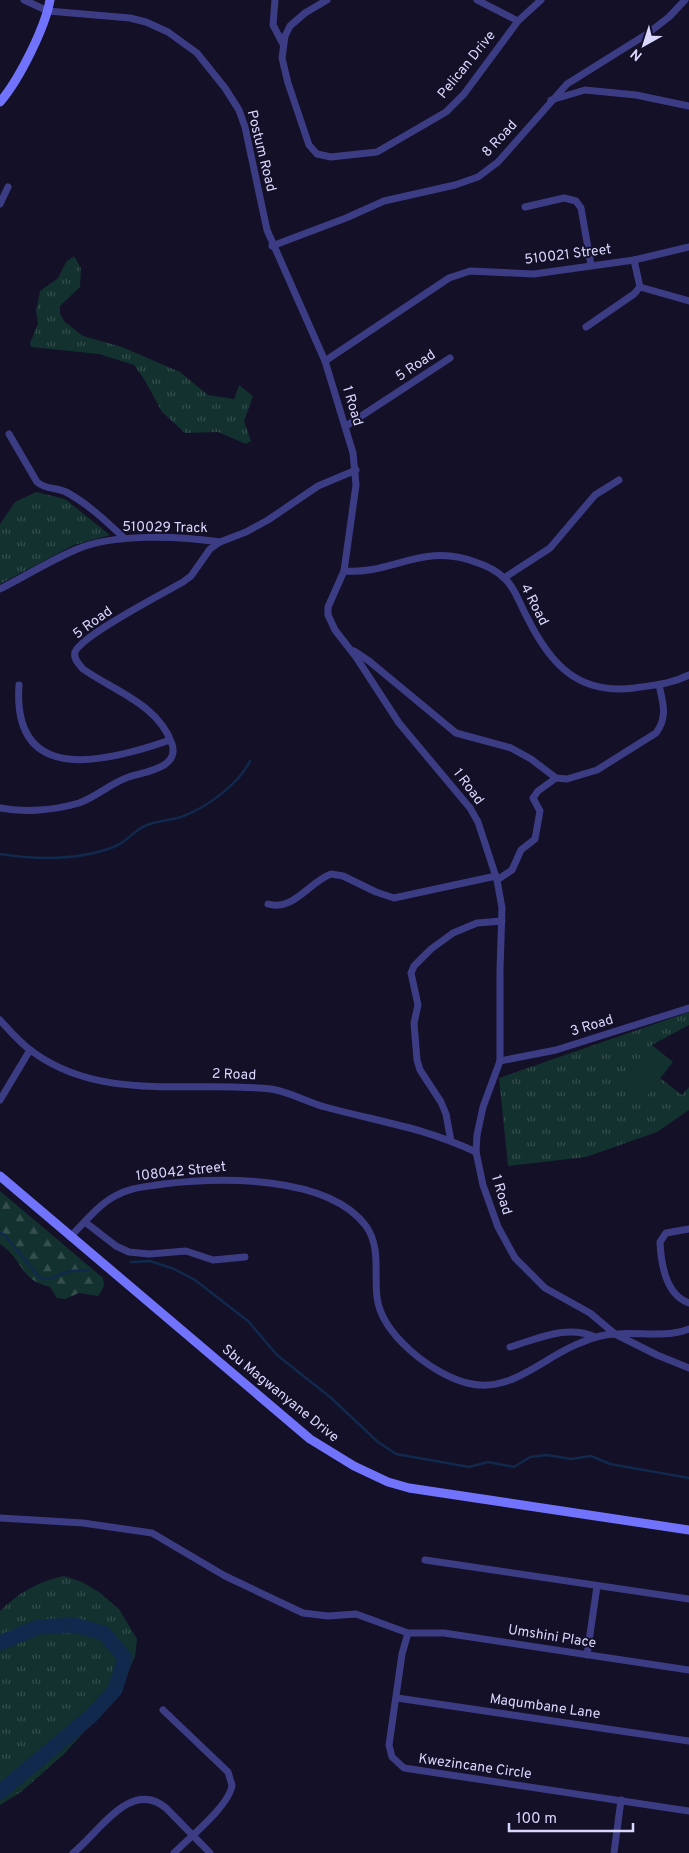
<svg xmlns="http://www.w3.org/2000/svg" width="689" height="1853" font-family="Overpass,sans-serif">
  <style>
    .grass { fill: url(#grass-tufts) }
    .forest { fill: url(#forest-firs) }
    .garden { fill: #13312f }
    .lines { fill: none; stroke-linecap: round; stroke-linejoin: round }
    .stream { stroke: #10294c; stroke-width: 2.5 }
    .river { stroke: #10294c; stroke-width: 15 }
    .street { stroke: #3c3c85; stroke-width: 7 }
    .secondary { stroke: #7173fc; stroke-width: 9 }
    .labels { text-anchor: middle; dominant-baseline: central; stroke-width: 4; stroke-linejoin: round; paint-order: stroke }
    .street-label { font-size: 14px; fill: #dad7fe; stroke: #131027 }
  </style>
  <defs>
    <pattern id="grass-tufts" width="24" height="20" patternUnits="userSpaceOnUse" patternTransform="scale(1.25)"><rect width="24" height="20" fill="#13312f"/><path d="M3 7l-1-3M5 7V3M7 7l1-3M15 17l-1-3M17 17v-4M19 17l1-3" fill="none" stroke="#354e4e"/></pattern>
    <pattern id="forest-firs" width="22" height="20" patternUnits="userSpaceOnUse" patternTransform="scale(1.25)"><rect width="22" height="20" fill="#13312f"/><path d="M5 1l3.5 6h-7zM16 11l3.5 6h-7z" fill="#354e4e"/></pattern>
  </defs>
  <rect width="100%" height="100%" fill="#131027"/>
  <g class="grass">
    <polygon points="74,256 81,268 80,287 60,306 60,314 65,322 83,336 122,347 180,372 208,395 234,399 239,385 253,396 244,421 251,441 246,444 218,432 185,433 162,412 144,379 134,365 99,354 31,347 30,343 38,324 36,311 40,291 58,278 66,262"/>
    <polygon points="36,492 65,499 110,535 74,545 0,584 0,524 15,502"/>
    <polygon points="689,1012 689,1025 652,1045 644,1098 660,1078 682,1095 689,1087 689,1110 657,1132 586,1157 508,1166 499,1078"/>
    <path d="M64,1576L82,1582L99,1592L119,1609L137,1639L135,1657L116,1697L64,1754L21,1792L0,1805V1611C18,1593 39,1581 64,1576Z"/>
  </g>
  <path class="forest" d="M0,1191L103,1278L104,1286L98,1296L79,1293L65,1299L57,1298L50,1287C18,1279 25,1261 0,1244Z"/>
  <polygon class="garden" points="652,1045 673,1062 644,1099 623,1082"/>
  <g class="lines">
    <g class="stream">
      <path d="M0,854C39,860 79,861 116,846C128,841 135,829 147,825C158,821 170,820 181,817C206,808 238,785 250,761"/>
      <path d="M0,1233L5,1235L39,1277C52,1282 56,1275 67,1272C73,1270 82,1271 88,1270"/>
      <polyline points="131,1262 150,1261 174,1269 195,1280 248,1321 277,1355 330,1397 378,1442 396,1454 469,1467 488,1462 514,1467 530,1457 547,1455 571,1459 591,1456 610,1464 689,1478"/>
    </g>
    <polyline class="river" points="0,1643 38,1627 74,1625 104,1633 125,1658 115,1690 91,1716 0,1792"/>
    <g class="street">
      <polyline points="24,0 48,11 130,18 146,22 168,32 197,53 225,88 239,110 245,127 267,230 325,361 353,453 356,485 344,571 328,607 328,615 335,630 356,657 399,723 470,808 478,822 497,880 502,908 500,970 500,1061 483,1107 477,1135 476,1152 483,1185 498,1227 515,1258 545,1288 590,1313 615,1334 657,1355 689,1368"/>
      <polyline points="275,0 273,25 283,44"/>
      <polyline points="327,0 305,13 290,26 285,36 282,58 288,83 309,145 317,154 331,157 377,152 446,112 464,94 518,21 541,0"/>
      <polyline points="477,0 518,21"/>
      <polyline points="551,100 585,90 636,95 689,106"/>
      <polyline points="0,204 8,187"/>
      <polyline points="525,207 564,198 576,201 581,208 591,265"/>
      <polyline points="272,246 346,218 384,201 455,185 478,177 498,162 567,84 647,34 669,17 685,0"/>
      <polyline points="634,260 640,287 689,301"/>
      <polyline points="586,327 634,294 640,287"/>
      <polyline points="325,361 449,278 470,271 534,274 634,260 689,247"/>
      <polyline points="346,426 450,358"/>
      <path d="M9,434L37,482C46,490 56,487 66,492C87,503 107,522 124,538"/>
      <path d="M344,571C393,575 423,541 478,563C487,566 497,571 504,578C515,587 520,605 527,617C550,664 578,695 634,688C654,685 671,684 689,675"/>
      <polyline points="504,578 550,548 595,495 619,480"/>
      <path d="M0,589C25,576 50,561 75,550C113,533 179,536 220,542"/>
      <path d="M354,651L369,661L456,733L511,748L531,759L556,778L567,779L597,770L656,733C668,717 663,703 659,685"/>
      <path d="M19,685C12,787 107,762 170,740"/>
      <path d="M0,808C24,813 55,810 79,803C96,797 110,784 126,778C142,772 180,769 172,744C158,704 114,691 83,669C79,664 73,659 75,652C82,635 164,593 183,582L191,576L210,549L220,542L246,532L268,520L318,486L356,470"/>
      <polyline points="497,880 512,870 521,850 535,839 540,811 533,798 538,791 556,778"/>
      <path d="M268,904C293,912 309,882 331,874L343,876L376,892L394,898L496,876"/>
      <path d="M0,1020C10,1031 20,1043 33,1052C103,1103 191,1080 271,1089C290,1092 307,1102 325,1107C380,1122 423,1127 476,1152"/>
      <polyline points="500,1061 556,1050 689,1008"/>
      <polyline points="0,1100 30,1050"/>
      <polyline points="451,1141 446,1114 441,1102 420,1070 417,1060 414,1023 418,1005 411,973 414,966 431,949 453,933 477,923 502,921"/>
      <polyline points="85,1222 116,1246 129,1252 149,1254 186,1251 213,1260 245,1257"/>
      <path d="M689,1229L666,1233L660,1242C661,1264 666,1295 689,1303"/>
      <path d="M70,1237C84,1223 98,1205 115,1196C130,1187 147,1187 163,1184C220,1177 328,1175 366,1226C381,1247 374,1274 377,1297C381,1334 432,1374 467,1383C510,1395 543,1357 580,1343C591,1338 604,1334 617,1334C641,1332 665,1338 689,1329"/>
      <path d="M510,1347C537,1339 567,1324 595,1337"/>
      <polyline points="0,1518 83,1523 152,1533 225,1576 303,1613 328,1616 356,1614 408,1633 444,1633 689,1670"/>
      <polyline points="425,1560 689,1599"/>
      <polyline points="408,1633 402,1654 389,1745 392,1757 404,1768 689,1811"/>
      <polyline points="587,1655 597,1586"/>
      <polyline points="397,1698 689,1741"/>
      <path d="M163,1710L228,1772L232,1785C230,1805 189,1838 174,1853"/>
      <path d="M73,1853C98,1834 130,1778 166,1808L210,1853"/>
      <polyline points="614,1853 621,1800"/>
    </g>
    <g class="secondary">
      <path d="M0,102C19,80 45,28 50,0"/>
      <polyline points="0,1176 310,1439 354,1466 388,1482 409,1488 689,1530"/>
    </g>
  </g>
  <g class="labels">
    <g class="street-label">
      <text transform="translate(467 65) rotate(-51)">Pelican Drive</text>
      <text transform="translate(500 139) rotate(-47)">8 Road</text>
      <text transform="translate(261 151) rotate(76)">Postum Road</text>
      <text transform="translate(568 255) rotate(-7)">510021 Street</text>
      <text transform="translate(416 366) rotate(-34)">5 Road</text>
      <text transform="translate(352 406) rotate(73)">1 Road</text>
      <text transform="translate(165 528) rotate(1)">510029 Track</text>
      <text transform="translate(534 605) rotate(63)">4 Road</text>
      <text transform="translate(93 623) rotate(-36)">5 Road</text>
      <text transform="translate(468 787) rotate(53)">1 Road</text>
      <text transform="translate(592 1026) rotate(-17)">3 Road</text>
      <text transform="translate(234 1075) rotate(2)">2 Road</text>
      <text transform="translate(181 1172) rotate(-6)">108042 Street</text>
      <text transform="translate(501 1195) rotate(73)">1 Road</text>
      <text transform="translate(280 1394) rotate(39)">Sbu Magwanyane Drive</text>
      <text transform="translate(552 1637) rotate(9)">Umshini Place</text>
      <text transform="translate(545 1707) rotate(8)">Maqumbane Lane</text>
      <text transform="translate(475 1767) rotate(8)">Kwezincane Circle</text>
    </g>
  </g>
  <g transform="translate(644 45) rotate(219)" stroke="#131027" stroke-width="4" paint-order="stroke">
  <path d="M0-4L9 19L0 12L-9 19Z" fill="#dad7fe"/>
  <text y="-8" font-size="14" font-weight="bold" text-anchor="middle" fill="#dad7fe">N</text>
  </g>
  <path d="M509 1823v8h124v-8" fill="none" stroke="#dad7fe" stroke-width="2.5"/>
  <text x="516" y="1823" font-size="15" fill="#dad7fe" stroke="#131027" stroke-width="4" paint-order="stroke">100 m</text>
</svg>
